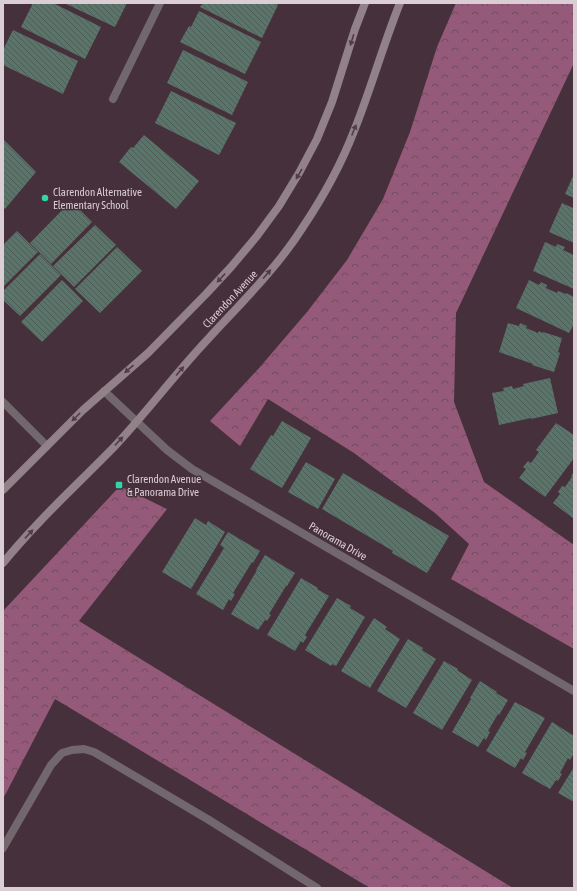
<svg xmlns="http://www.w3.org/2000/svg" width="577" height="891" font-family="'Asap Condensed',sans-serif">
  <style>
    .forest { fill: url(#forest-crowns) }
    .building { fill: url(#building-back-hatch) }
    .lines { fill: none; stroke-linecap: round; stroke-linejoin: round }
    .service { stroke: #72676c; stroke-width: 8 }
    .minor { stroke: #72676c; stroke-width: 8 }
    .tertiary { stroke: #72676c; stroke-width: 8 }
    .secondary { stroke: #928189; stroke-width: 8 }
    .oneway { fill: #513c47 }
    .poi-dot { fill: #33d4a8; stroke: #46303b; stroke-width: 1.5 }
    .labels { text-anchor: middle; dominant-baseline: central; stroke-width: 3; stroke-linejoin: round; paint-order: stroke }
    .poi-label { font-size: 11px; fill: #dbcdd4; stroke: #46303b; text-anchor: start }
    .street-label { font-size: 11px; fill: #dbcdd4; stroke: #46303b }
  </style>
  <defs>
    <pattern id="forest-crowns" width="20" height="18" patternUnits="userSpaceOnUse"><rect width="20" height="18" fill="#955a7a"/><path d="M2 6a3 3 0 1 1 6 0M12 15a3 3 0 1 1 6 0" fill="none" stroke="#704d60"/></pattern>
    <pattern id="building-back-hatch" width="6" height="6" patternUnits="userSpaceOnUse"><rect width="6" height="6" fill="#59756a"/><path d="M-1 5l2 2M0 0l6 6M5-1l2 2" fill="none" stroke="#4f5c57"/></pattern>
  </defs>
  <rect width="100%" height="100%" fill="#46303b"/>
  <g class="forest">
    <polygon points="456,3 574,3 574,63 456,313 454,402 484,482 574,545 574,649 451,579 469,544 435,513 354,453 268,399 240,446 210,421 260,367 307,312 347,260 383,199 410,132 437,47"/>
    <polygon points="120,486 167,509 79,621 513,888 370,888 55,699 3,799 3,611"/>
  </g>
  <g class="building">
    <polygon points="33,3 53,3 101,27 85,59 21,27"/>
    <polygon points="64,3 127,3 115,27"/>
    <polygon points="203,3 275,3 278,5 262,38 200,7"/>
    <polygon points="199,11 261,42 245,74 180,42 189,26 191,27"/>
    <polygon points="13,30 78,61 63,94 3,65 3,50"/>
    <polygon points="183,50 248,82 232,115 167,83"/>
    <polygon points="171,91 236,123 219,155 155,123"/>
    <polygon points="144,135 199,181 176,209 119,162 131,147 133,148"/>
    <polygon points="3,139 36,172 5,209 3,207"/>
    <polygon points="574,174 574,198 565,194"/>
    <polygon points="71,201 92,222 51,264 30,243"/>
    <polygon points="562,203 573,208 574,204 574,243 549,232"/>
    <polygon points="95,225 116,245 74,287 53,266"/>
    <polygon points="17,231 38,252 3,287 3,245"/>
    <polygon points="545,242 556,247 557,244 565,247 563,250 574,255 574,289 533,271"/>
    <polygon points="117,247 142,271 100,313 75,289"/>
    <polygon points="40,254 61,275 20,316 3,300 3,291"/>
    <polygon points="62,280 83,301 42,342 21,322"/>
    <polygon points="529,280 539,285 541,282 547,285 546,288 557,293 558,291 566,294 566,293 574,297 574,324 569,333 516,308"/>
    <polygon points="508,323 519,326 520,323 527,326 526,328 538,333 539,331 542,333 543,332 562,338 558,352 560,353 554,372 532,365 533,364 499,352"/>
    <polygon points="550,378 558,413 531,419 531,418 499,425 492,393 504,391 503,388 512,386 513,389 524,386 523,384"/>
    <polygon points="282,421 311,438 282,488 250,469 271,435 273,436"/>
    <polygon points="556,423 574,435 574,458 545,497 519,478 526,469 523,467 528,461 531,463 539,452 536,450"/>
    <polygon points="306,462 335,479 318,509 288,492"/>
    <polygon points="574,472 574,519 553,503 560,494 558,492 562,486 565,487 572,477 571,476"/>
    <polygon points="343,473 449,536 427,573 392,553 393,551 322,509"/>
    <polygon points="195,518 206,525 208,521 225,532 191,589 162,572"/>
    <polygon points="228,532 260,551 253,563 252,562 233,593 235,594 231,601 229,599 223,610 196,594 224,548 220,545"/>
    <polygon points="265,555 295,573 287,586 286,586 269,614 271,615 267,621 265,620 258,630 231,614 257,570 256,570"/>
    <polygon points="301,578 318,588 317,589 329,596 305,635 307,637 303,643 301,641 295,651 267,635"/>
    <polygon points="337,598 351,606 350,608 365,617 336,666 332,664 331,666 305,650"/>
    <polygon points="374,618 387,627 385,629 400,639 370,688 341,671"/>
    <polygon points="408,639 423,648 422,650 436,659 406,708 377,691"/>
    <polygon points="444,661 458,669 457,670 472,680 442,730 413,713"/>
    <polygon points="480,681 497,692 496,693 508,700 499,715 498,714 488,731 490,732 486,740 484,738 478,747 452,732 471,699 470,698"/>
    <polygon points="515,702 545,718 525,752 527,753 523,760 521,758 515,768 486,751"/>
    <polygon points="552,722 574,736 574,753 570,760 568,758 560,773 562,774 558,781 556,780 550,789 522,773"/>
    <polygon points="574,767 574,802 558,793"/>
  </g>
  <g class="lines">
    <g class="service">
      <polyline points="3,402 47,446"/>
      <polyline points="3,848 51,765 62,753 72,750 84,749 94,752 209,820 317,888"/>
    </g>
    <polyline class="minor" points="113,99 160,3"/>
    <polyline class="tertiary" points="104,391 167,450 192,469 574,691"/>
    <g class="secondary">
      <polyline points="3,490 83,410 148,353 206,294 231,267 257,236 279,206 299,173 317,139 332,102 355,29 365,3"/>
      <path d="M3,563C37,521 77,485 114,447C147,412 175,374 208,339C241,303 277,268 303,227C323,197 341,165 354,131C371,89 383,45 400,3"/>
    </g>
  </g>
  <defs><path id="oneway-solid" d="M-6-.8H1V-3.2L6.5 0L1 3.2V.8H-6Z"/></defs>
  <g class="oneway">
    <use href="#oneway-solid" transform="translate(352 40) rotate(107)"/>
    <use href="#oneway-solid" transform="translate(354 130) rotate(-68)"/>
    <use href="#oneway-solid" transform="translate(299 174) rotate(120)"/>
    <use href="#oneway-solid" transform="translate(267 274) rotate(-50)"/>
    <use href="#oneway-solid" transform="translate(221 278) rotate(133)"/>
    <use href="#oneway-solid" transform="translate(129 369) rotate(139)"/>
    <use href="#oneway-solid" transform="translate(180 371) rotate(-49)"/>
    <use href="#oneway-solid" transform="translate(76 417) rotate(135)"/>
    <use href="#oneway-solid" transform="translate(119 441) rotate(-47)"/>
    <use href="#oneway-solid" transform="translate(29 534) rotate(-47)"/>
  </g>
  <g class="poi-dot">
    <circle cx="45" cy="198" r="4"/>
    <rect x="115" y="481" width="8" height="8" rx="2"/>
  </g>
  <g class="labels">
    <g class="poi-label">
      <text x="53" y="192">Clarendon Alternative<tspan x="53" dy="13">Elementary School</tspan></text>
      <text x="127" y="479">Clarendon Avenue<tspan x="127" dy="13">&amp; Panorama Drive</tspan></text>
    </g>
    <g class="street-label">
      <text transform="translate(230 299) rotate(-47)">Clarendon Avenue</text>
      <text transform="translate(338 541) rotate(30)">Panorama Drive</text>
    </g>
  </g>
  <rect width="577" height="891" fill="none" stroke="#dbcdd4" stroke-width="8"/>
</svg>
